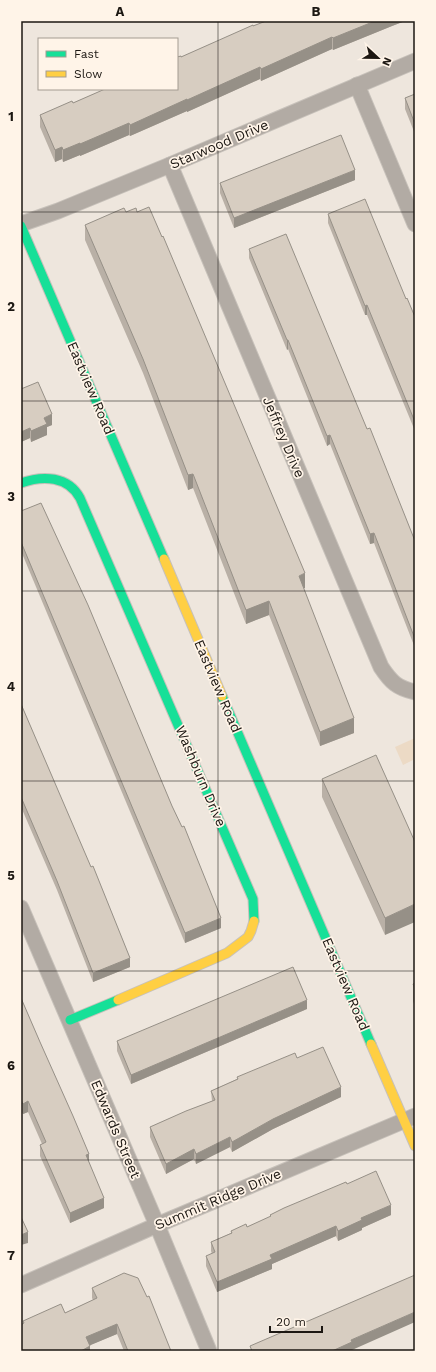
<svg xmlns="http://www.w3.org/2000/svg" width="436" height="1372" font-family="'Work Sans',sans-serif">
  <style>
    .green { fill: #ecdac5 }
    .lines { fill: none; stroke-linecap: round; stroke-linejoin: round }
    .street-casing { stroke: #c7c1ba; stroke-width: 17 }
    .fast-casing { stroke: #c7c1ba; stroke-width: 11 }
    .slow-casing { stroke: #c7c1ba; stroke-width: 11 }
    .street { stroke: #b2aba4; stroke-width: 15 }
    .fast { stroke: #16e098; stroke-width: 9 }
    .slow { stroke: #ffcf43; stroke-width: 9 }
    .wall { fill: #b9b0a6 }
    .shaded-wall { fill: #969087 }
    .building { fill: #d7cdc1; stroke: #969087 }
    .grid { fill: none; stroke: #1c1712; stroke-width: 1; stroke-opacity: 0.55 }
    .labels { text-anchor: middle; dominant-baseline: central; stroke-width: 3.5; stroke-linejoin: round; paint-order: stroke }
    .street-label { font-size: 14px; fill: #1c1712; stroke: #fff4e8 }
    .neatline { fill: none; stroke: #1c1712; stroke-width: 1.5 }
    .grid-label { font-size: 13px; text-anchor: middle; font-weight: bold; fill: #1c1712 }
  </style>
  <rect width="100%" height="100%" fill="#eee6dd"/>
  <polygon class="green" points="415,738 415,759 403,765 395,747"/>
  <g class="lines">
    <defs>
      <g id="street">
        <polyline points="357,85 415,224"/>
        <path d="M170,165L381,667C391,682 397,688 415,692"/>
        <polyline points="21,224 58,211 170,165 415,61"/>
        <polyline points="21,908 157,1225 209,1351"/>
        <polyline points="21,1285 157,1225 415,1116"/>
      </g>
      <g id="fast">
        <polyline points="21,226 164,559"/>
        <path d="M21,483C43,475 68,476 80,498L253,899L254,921"/>
        <polyline points="222,696 371,1044"/>
        <polyline points="70,1020 118,1000"/>
      </g>
      <g id="slow">
        <polyline points="164,559 222,696"/>
        <polyline points="118,1000 227,953 248,937 251,931 254,921"/>
        <polyline points="371,1044 415,1146"/>
      </g>
    </defs>
    <use href="#street" class="street-casing"/>
    <use href="#fast" class="fast-casing"/>
    <use href="#slow" class="slow-casing"/>
    <use href="#street" class="street"/>
    <use href="#fast" class="fast"/>
    <use href="#slow" class="slow"/>
  </g>
  <g class="wall">
    <polygon points="266,21 405,21 392,26 333,50 332,49 261,81 260,79 187,112 187,111 130,136 129,135 80,156 80,155 63,162 62,159 55,162 40,127 40,115 73,103"/>
    <polygon points="415,94 415,134 405,109 405,98"/>
    <polygon points="355,180 234,228 220,193 220,183"/>
    <polygon points="328,214 406,299 415,317 415,431 367,315 365,315 328,223"/>
    <polygon points="85,225 305,588 303,588 354,733 320,746 269,615 246,624 193,488 188,490 143,373 85,240"/>
    <polygon points="249,249 367,429 415,541 415,648 374,543 370,544 330,444 327,446 288,349 287,350 249,258"/>
    <polygon points="21,389 52,425 47,427 47,435 31,442 30,438 21,442"/>
    <polygon points="21,511 221,928 185,943 21,551"/>
    <polygon points="21,704 130,967 93,982 57,890 21,807"/>
    <polygon points="322,779 415,842 385,935 322,797"/>
    <polygon points="415,983 415,1007 413,1001 413,984"/>
    <polygon points="21,998 89,1162 104,1208 70,1223 40,1156 40,1145 42,1144 28,1112 23,1114 21,1111"/>
    <polygon points="307,1009 131,1084 117,1051 117,1041"/>
    <polygon points="297,1058 341,1097 273,1129 232,1152 230,1147 196,1164 194,1159 166,1174 150,1137 150,1127 212,1101 211,1091 237,1079 237,1077"/>
    <polygon points="347,1184 391,1215 362,1228 362,1230 338,1241 336,1236 272,1264 272,1269 217,1292 206,1266 206,1256 212,1254 211,1251 211,1242 231,1233 231,1231 247,1227 270,1217 270,1215"/>
    <polygon points="92,1288 171,1351 124,1351 117,1334 90,1345 90,1351 23,1324 23,1321 65,1313 93,1300 92,1298"/>
  </g>
  <g class="shaded-wall">
    <polygon points="375,21 405,21 392,26 333,50 333,38"/>
    <polygon points="332,37 332,49 261,81 261,69"/>
    <polygon points="260,67 260,79 187,112 187,100"/>
    <polygon points="187,99 187,111 130,136 130,125"/>
    <polygon points="129,123 129,135 80,156 80,144"/>
    <polygon points="80,143 80,155 63,162 63,150"/>
    <polygon points="62,147 62,159 55,162 55,150"/>
    <polygon points="355,170 355,180 234,228 234,218"/>
    <polygon points="367,305 367,315 365,315 365,306"/>
    <polygon points="287,340 288,340 288,349 287,350"/>
    <polygon points="52,414 52,425 47,427 47,435 31,442 31,431 44,418"/>
    <polygon points="30,428 30,438 21,442 21,432"/>
    <polygon points="330,435 330,444 327,446 327,436"/>
    <polygon points="193,474 193,488 188,490 188,475"/>
    <polygon points="374,533 374,543 370,544 370,534"/>
    <polygon points="305,573 305,588 299,590 299,576"/>
    <polygon points="269,601 269,615 246,624 246,610"/>
    <polygon points="354,718 354,733 320,746 320,732"/>
    <polygon points="415,904 415,922 385,935 385,918"/>
    <polygon points="221,918 221,928 185,943 185,933"/>
    <polygon points="130,958 130,967 93,982 93,973"/>
    <polygon points="307,1000 307,1009 131,1084 131,1075"/>
    <polygon points="341,1087 341,1097 273,1129 232,1152 232,1142 273,1119"/>
    <polygon points="28,1101 28,1112 23,1114 23,1104"/>
    <polygon points="230,1137 230,1147 196,1164 196,1154"/>
    <polygon points="194,1149 194,1159 166,1174 166,1164"/>
    <polygon points="89,1154 89,1164 86,1155"/>
    <polygon points="104,1198 104,1208 70,1223 70,1213"/>
    <polygon points="391,1205 391,1215 362,1228 362,1230 338,1241 338,1231 361,1218"/>
    <polygon points="336,1226 336,1236 272,1264 272,1269 217,1292 217,1282 270,1255"/>
    <polygon points="28,1232 28,1243 21,1245 21,1235"/>
    <polygon points="415,1312 415,1322 352,1350 352,1351 332,1351 351,1340"/>
    <polygon points="117,1324 117,1334 86,1347 86,1337"/>
    <polygon points="90,1346 90,1351 81,1351"/>
  </g>
  <g class="building">
    <polygon points="266,21 375,21 333,38 332,37 261,69 260,67 187,100 187,99 130,125 129,123 80,144 80,143 63,150 62,147 55,150 40,115 72,101 73,103 105,89 177,89 177,57 181,56 181,57 253,25 253,26"/>
    <polygon points="415,94 415,124 405,98"/>
    <polygon points="341,135 355,170 234,218 220,183"/>
    <polygon points="365,199 406,299 407,298 415,317 415,422 367,305 365,306 328,214"/>
    <polygon points="149,207 162,237 163,236 305,573 299,576 354,718 320,732 269,601 246,610 193,474 188,475 143,359 85,225 124,208 126,212 136,208 137,212"/>
    <polygon points="286,234 367,429 370,428 415,541 415,639 374,533 370,534 330,435 327,436 288,340 287,340 249,249"/>
    <polygon points="38,382 52,414 44,418 47,424 31,431 30,428 21,432 21,389"/>
    <polygon points="41,503 88,605 172,806 182,827 184,826 221,918 185,933 21,542 21,511"/>
    <polygon points="21,704 91,867 93,866 130,958 93,973 57,881 21,797"/>
    <polygon points="376,755 415,842 415,904 385,918 322,779"/>
    <polygon points="293,967 307,1000 131,1075 117,1041"/>
    <polygon points="415,983 415,989 413,984"/>
    <polygon points="21,998 40,1042 73,1116 89,1154 86,1155 104,1198 70,1213 40,1145 46,1142 28,1101 23,1104 21,1100"/>
    <polygon points="323,1047 341,1087 273,1119 232,1142 230,1137 196,1154 194,1149 166,1164 150,1127 186,1111 215,1100 211,1091 238,1079 237,1077 295,1053 297,1058"/>
    <polygon points="376,1171 391,1205 361,1218 362,1220 338,1231 336,1226 270,1255 272,1259 217,1282 206,1256 215,1252 211,1242 232,1233 231,1231 246,1224 247,1227 271,1216 270,1215 284,1208 346,1182 347,1184"/>
    <polygon points="21,1217 28,1232 21,1235"/>
    <polygon points="124,1273 138,1278 147,1297 149,1296 171,1351 128,1351 117,1324 86,1337 90,1346 81,1351 21,1351 21,1325 24,1323 23,1321 61,1304 65,1313 97,1298 92,1288"/>
    <polygon points="415,1275 415,1312 351,1340 352,1342 332,1351 252,1351 250,1346"/>
  </g>
  <path class="grid" d="M218,21V1351M21,212H415M21,401H415M21,591H415M21,781H415M21,971H415M21,1160H415"/>
  <g class="labels">
    <g class="street-label">
      <text transform="translate(219 144) rotate(-23)">Starwood Drive</text>
      <text transform="translate(91 388) rotate(67)">Eastview Road</text>
      <text transform="translate(284 437) rotate(67)">Jeffrey Drive</text>
      <text transform="translate(218 686) rotate(67)">Eastview Road</text>
      <text transform="translate(201 776) rotate(67)">Washburn Drive</text>
      <text transform="translate(346 984) rotate(67)">Eastview Road</text>
      <text transform="translate(116 1129) rotate(67)">Edwards Street</text>
      <text transform="translate(218 1199) rotate(-23)">Summit Ridge Drive</text>
    </g>
  </g>
  <rect width="436" height="1372" fill="none" stroke="#fff4e8" stroke-width="44"/>
  <rect x="38" y="38" width="140" height="52" fill="#fff4e8" stroke="#a49c92"/>
  <rect x="46" y="51" width="20" height="6" fill="#16e098" stroke="#a49c92"/>
  <text x="74" y="58" font-size="12" fill="#1c1712">Fast</text>
  <rect x="46" y="71" width="20" height="6" fill="#ffcf43" stroke="#a49c92"/>
  <text x="74" y="78" font-size="12" fill="#1c1712">Slow</text>
  <g transform="translate(378 58) rotate(112)" stroke="#fff4e8" stroke-width="3" paint-order="stroke">
  <path d="M0-3L7 15L0 10L-7 15Z" fill="#1c1712"/>
  <text y="-6" font-size="11" font-weight="bold" text-anchor="middle" fill="#1c1712">N</text>
  </g>
  <path d="M270 1326v6h52v-6" fill="none" stroke="#1c1712" stroke-width="2"/>
  <text x="276" y="1326" font-size="12" fill="#1c1712" stroke="#fff4e8" stroke-width="3" paint-order="stroke">20 m</text>
  <rect x="22" y="22" width="392" height="1328" class="neatline"/>
  <g class="grid-label">
    <text x="120" y="16">A</text>
    <text x="316" y="16">B</text>
    <text x="11" y="121">1</text>
    <text x="11" y="311">2</text>
    <text x="11" y="501">3</text>
    <text x="11" y="691">4</text>
    <text x="11" y="880">5</text>
    <text x="11" y="1070">6</text>
    <text x="11" y="1260">7</text>
  </g>
</svg>
